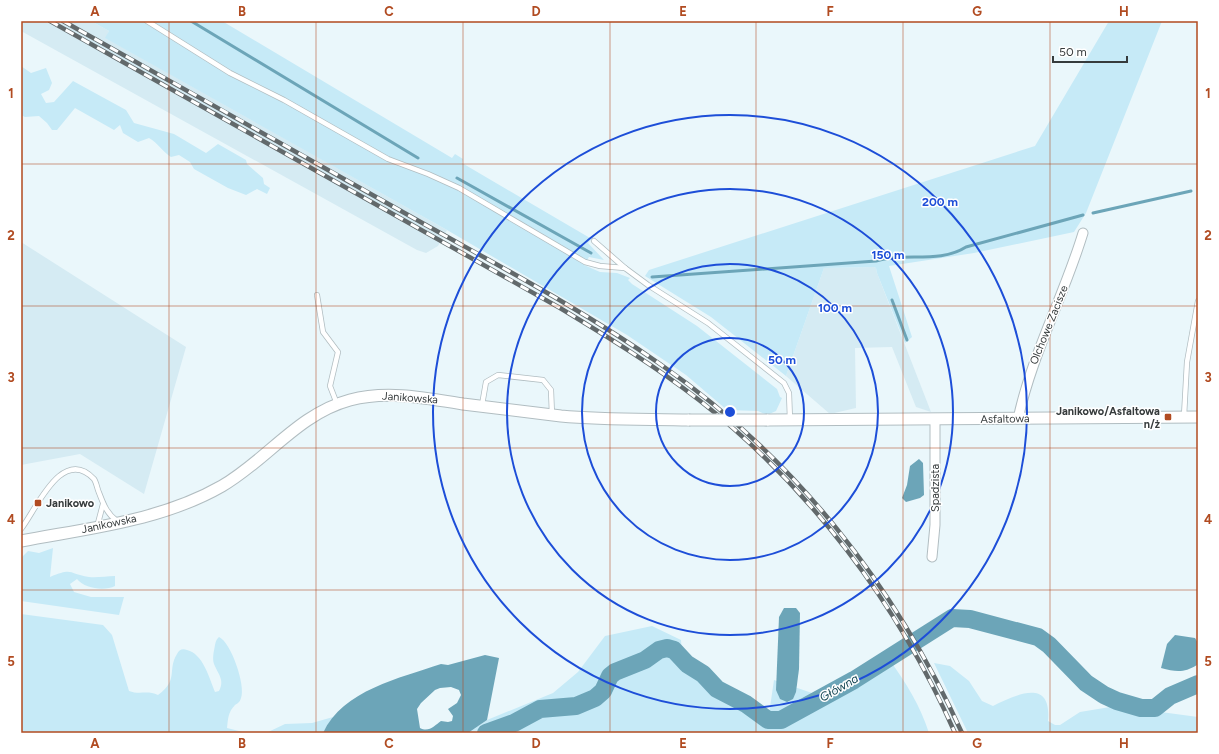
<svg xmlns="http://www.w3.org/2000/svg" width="1219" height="754" font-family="Figtree,sans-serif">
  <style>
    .built { fill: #d5ebf3 }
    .green { fill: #c6eaf7 }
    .water { fill: #6ca5b8; fill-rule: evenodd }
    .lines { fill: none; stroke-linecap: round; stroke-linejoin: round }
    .stream { stroke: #6ca5b8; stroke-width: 3 }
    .river { stroke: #6ca5b8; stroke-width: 18 }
    .service-casing { stroke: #b1bdc1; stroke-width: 6 }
    .minor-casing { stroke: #b1bdc1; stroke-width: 11 }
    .tertiary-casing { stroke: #b1bdc1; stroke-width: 13 }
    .service { stroke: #fff; stroke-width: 4.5 }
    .minor { stroke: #fff; stroke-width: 9 }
    .tertiary { stroke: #fff; stroke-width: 11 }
    .rail-casing { stroke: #62696b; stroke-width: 4.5 }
    .rail { stroke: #fff; stroke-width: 3; stroke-dasharray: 9; stroke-linecap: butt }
    .tertiary-bridge-casing { stroke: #b1bdc1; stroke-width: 13; stroke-linecap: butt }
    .tertiary-bridge { stroke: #fff; stroke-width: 11 }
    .grid { fill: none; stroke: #b14b21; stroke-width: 1; stroke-opacity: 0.55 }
    .ring { fill: none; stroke: #1d4ed8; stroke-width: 2 }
    .poi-dot { fill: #b14b21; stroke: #fff; stroke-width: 1.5 }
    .labels { text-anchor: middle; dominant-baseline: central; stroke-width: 3; stroke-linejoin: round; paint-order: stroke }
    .street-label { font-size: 11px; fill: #363b3c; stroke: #fff }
    .poi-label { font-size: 11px; font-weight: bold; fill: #363b3c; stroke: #fff; text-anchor: end }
    .water-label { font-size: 12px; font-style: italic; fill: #144654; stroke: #fff }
    .centre { fill: #1d4ed8; stroke: #fff; stroke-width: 2 }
    .ring-label { font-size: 12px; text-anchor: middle; font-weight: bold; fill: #1d4ed8; stroke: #fff; stroke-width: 3; stroke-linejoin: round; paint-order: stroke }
    .neatline { fill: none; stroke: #b14b21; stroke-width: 1.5 }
    .grid-label { font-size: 13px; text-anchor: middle; font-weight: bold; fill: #b14b21 }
  </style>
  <rect width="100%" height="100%" fill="#eaf7fb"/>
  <g class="built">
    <polygon points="21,21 91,21 109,31 106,38 447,230 438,246 426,253 417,250 21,31"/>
    <polygon points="21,242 186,347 144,494 80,454 21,465"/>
    <polygon points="874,267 876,268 877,273 931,412 916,407 892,347 855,348 856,408 830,414 786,376 824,268"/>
  </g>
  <g class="green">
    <polygon points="91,21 222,21 452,158 455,154 463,159 462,163 590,238 596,234 588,243 604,260 589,257 584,265 600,272 617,273 630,278 628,280 632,284 697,326 777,389 780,397 782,398 776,411 767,415 758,411 727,410 686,375 627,335 447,230 105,38 109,31"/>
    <polygon points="1109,21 1162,21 1086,213 1074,232 974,253 889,266 912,337 905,343 877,273 876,268 874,267 824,268 786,376 711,317 645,276 649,270 1035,146"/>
    <path d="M21,66L31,73L46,68L52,83L49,90L41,94L46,103L54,102L73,81L126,110L134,123L174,134L206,153L218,144L246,160L247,164L263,178L264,184L270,188L267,194L257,189L246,195L228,188L194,169L190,162L179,155L171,157C162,151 158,143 149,138L138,142L123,133L120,125L114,130L75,108L57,130H52L47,123L39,116L25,117L21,115Z"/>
    <path d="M53,548L50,577C74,567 68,574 89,577C97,578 106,576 115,576V586C105,591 85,589 77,579L70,584L74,592L91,597H124L119,615L21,601V558L28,551L39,553Z"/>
    <path d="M21,614L103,625L112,635L129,691C139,695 148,690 158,695C179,680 167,670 177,654C179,650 182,648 187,650C203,654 209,677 215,692L219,691C225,680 218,674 214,664C212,658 214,651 215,645C216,641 216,640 219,637C231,642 246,686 241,698C240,702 238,703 235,705C228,712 228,719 227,728L247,733H21Z"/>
    <path d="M652,626L681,640L682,653L720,687L769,714L774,680L812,693L837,692L889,659C906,683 920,705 929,733H468L487,720L553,693L578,672L605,636Z"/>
    <path d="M934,663L950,666L969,681L982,701L993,706C1016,695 1052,677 1048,721L1055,725H1060L1080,712L1116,706L1198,717V732L968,733Z"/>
    <polygon points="333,717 323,733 266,733 285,724 312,723"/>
  </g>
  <g class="water">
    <polygon points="919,459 923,463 924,495 920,498 906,502 902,498 907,485 910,466"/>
    <polygon points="784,608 796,608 800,613 799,669 796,692 793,699 787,702 780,699 776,690 779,617"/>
    <path d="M1175,635L1195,638L1198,643L1197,665C1184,673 1176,672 1161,668L1167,644Z"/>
    <path d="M485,655L499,658L487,720L468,733H323C343,690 400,678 441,664L448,665ZM451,687L459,690L461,695L457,703L448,709L453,716L452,721L448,722L441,721C435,725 429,733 420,728L417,709L421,703L435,690L440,688Z"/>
  </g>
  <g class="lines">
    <g class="stream">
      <polyline points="191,21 418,158"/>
      <polyline points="457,178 591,253"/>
      <polyline points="1093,213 1191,191"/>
      <path d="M652,277L876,261C905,252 939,264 966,247L1083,215"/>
      <polyline points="892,300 907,340"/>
    </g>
    <polyline class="river" points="486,733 514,723 540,709 576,706 595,698 603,691 610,676 615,672 645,660 659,650 667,648 674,650 687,664 703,674 717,689 746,704 768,720 781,720 854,680 952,618 970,619 1038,637 1049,645 1086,683 1104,695 1117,701 1141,708 1155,708 1170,696 1198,684"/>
    <defs>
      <g id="service">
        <polyline points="147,21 230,73 284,100 388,159 428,174 459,188 585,262 600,266 625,268 648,285 708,323 784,383 789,393 790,420"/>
        <polyline points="594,241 625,268"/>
        <polyline points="317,295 323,332 338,352 330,386 337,404"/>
        <polyline points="482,405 486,382 498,375 543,380 551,390 552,415"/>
        <polyline points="1184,416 1187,362 1198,301"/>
        <polyline points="97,527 103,504"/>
        <path d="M21,529C36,510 62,445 94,479C96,482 97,487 98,490C103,503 106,513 117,521"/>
      </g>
      <g id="minor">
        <path d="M1018,419C1032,354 1064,296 1083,233"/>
        <polyline points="932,557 935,525 935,419"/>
      </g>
      <g id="tertiary">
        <polyline points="767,420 1198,417"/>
        <path d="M21,541C89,528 161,521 222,486C267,460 298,414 350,400C387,390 426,398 463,404C495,408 528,412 561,416C603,420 646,419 689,420"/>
      </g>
    </defs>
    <use href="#service" class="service-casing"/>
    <use href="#minor" class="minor-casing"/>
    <use href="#tertiary" class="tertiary-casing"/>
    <use href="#service" class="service"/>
    <use href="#minor" class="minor"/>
    <use href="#tertiary" class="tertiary"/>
    <defs>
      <g id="rail">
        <path d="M50,21L560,308C608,337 655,366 699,400C810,487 898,604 955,733"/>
        <path d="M63,21C181,87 299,153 417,220C499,266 583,310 660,364C794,457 895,585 962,733"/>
      </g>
    </defs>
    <use href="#rail" class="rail-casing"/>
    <use href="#rail" class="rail"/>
    <defs>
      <polyline id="tertiary-bridge" points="689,420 767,420"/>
    </defs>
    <use href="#tertiary-bridge" class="tertiary-bridge-casing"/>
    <use href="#tertiary-bridge" class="tertiary-bridge"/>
  </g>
  <path class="grid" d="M169,21V733M316,21V733M463,21V733M610,21V733M756,21V733M903,21V733M1050,21V733M21,164H1198M21,306H1198M21,448H1198M21,590H1198"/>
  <g class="ring">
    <circle cx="730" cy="412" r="74"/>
    <circle cx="730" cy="412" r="148"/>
    <circle cx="730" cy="412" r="223"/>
    <circle cx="730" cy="412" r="297"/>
  </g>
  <g class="poi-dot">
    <rect x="1164" y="413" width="8" height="8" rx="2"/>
    <rect x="34" y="499" width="8" height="8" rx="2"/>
  </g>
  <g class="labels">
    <g class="street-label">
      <text transform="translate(1049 325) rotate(-68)">Olchowe Zacisze</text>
      <text transform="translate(410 398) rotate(4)">Janikowska</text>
      <text transform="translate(1005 419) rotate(-1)">Asfaltowa</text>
      <text transform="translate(935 488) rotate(-90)">Spadzista</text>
      <text transform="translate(109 524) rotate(-12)">Janikowska</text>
    </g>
    <g class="poi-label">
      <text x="1160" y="411">Janikowo/Asfaltowa<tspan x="1160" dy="13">n/ż</tspan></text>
      <text x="46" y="503" text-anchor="start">Janikowo</text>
    </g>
    <g class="water-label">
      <text transform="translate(839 688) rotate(-30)">Główna</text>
    </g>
  </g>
  <circle cx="730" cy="412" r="6" class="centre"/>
  <g class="ring-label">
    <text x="940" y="206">200 m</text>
    <text x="888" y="259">150 m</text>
    <text x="835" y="312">100 m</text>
    <text x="782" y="364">50 m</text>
  </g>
  <rect width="1219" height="754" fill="none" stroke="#ffffff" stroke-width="44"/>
  <path d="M1053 56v6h74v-6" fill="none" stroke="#363b3c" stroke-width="2"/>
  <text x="1059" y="56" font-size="12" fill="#363b3c" stroke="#ffffff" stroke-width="3" paint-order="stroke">50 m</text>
  <rect x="22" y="22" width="1175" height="710" class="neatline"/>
  <g class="grid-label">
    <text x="95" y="16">A</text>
    <text x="242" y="16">B</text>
    <text x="389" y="16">C</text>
    <text x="536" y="16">D</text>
    <text x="683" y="16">E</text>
    <text x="830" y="16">F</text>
    <text x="977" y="16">G</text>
    <text x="1124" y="16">H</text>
    <text x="11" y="98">1</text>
    <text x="1208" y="98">1</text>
    <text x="11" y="240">2</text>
    <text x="1208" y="240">2</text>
    <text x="11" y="382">3</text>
    <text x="1208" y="382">3</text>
    <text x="11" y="524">4</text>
    <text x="1208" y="524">4</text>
    <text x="11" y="666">5</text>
    <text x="1208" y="666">5</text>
    <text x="95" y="748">A</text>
    <text x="242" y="748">B</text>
    <text x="389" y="748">C</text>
    <text x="536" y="748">D</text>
    <text x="683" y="748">E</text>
    <text x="830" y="748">F</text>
    <text x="977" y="748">G</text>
    <text x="1124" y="748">H</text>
  </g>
</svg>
